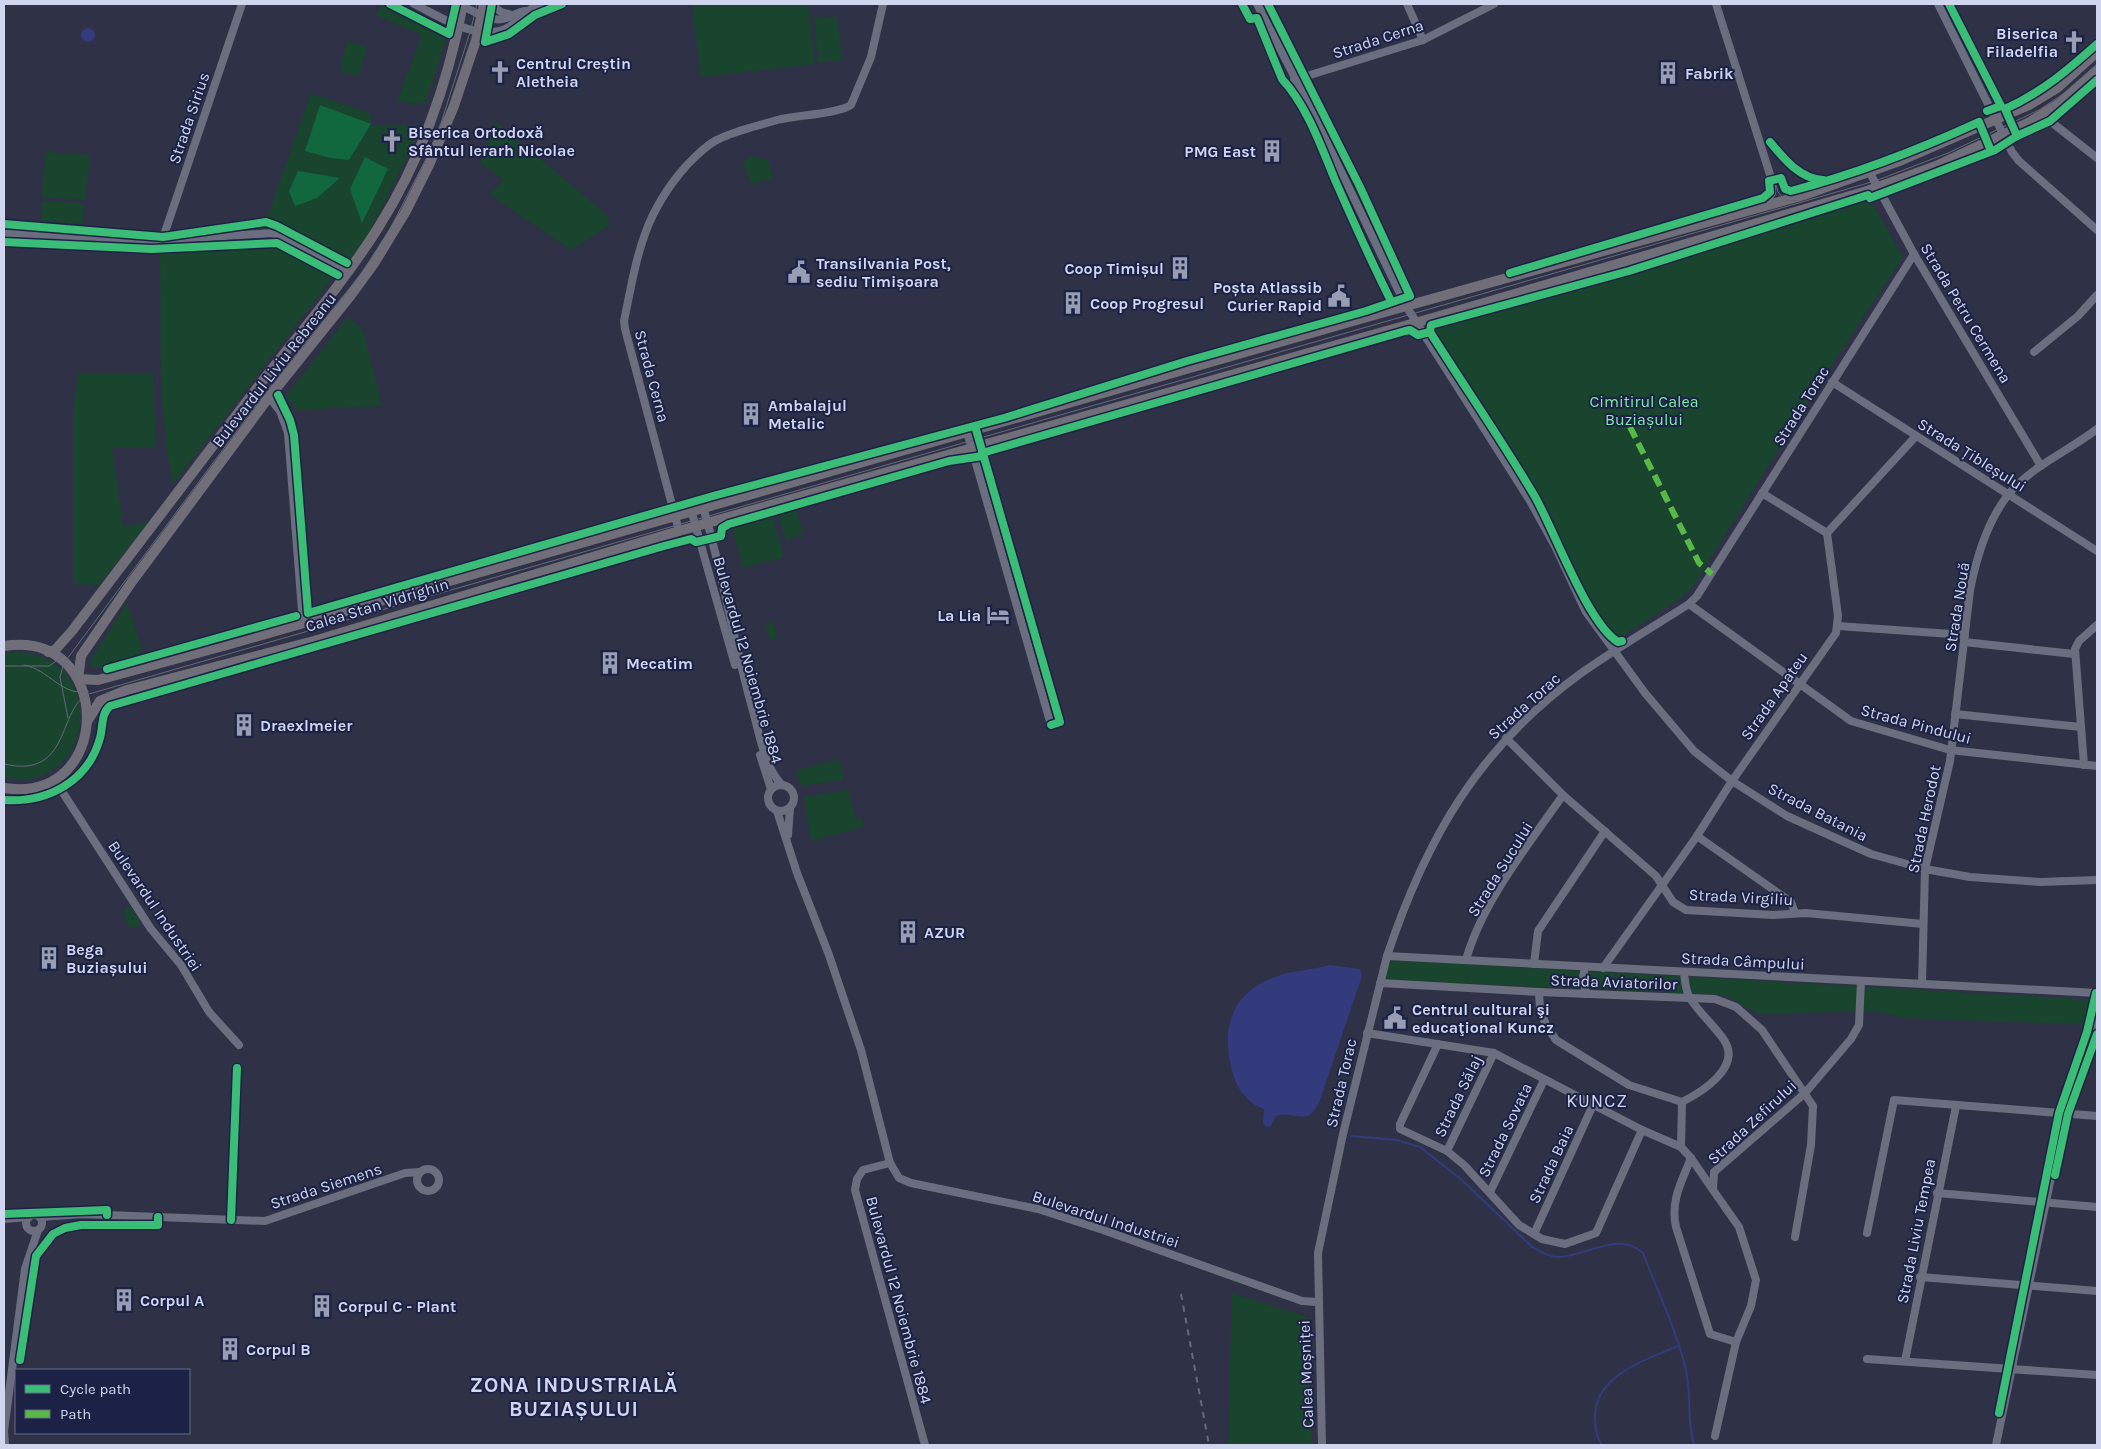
<svg xmlns="http://www.w3.org/2000/svg" width="2101" height="1449" font-family="Karla,sans-serif">
  <style>
    .green { fill: #19442e }
    .forest { fill: #11683f }
    .water { fill: #333b7c }
    .lines { fill: none; stroke-linecap: round; stroke-linejoin: round }
    .stream { stroke: #333b7c; stroke-width: 2 }
    .minor { stroke: #6b6e7f; stroke-width: 8 }
    .major { stroke: #706e79; stroke-width: 10 }
    .tram { stroke: #666979; stroke-width: 1 }
    .rail { stroke: #666979; stroke-width: 2; stroke-dasharray: 6 6; stroke-linecap: butt }
    .quiet { stroke: #58b947; stroke-width: 6; stroke-dasharray: 12 6; stroke-linecap: butt }
    .cycleway-casing { stroke: #1c2245; stroke-width: 11 }
    .cycleway { stroke: #3abd76; stroke-width: 8 }
    .labels { text-anchor: middle; dominant-baseline: central; stroke-width: 4; stroke-linejoin: round; paint-order: stroke }
    .poi-label { font-size: 16px; font-weight: bold; fill: #d0d6ee; stroke: #1c2245; text-anchor: start }
    .street-label { font-size: 16px; fill: #d0d6ee; stroke: #1c2245 }
    .park-label { font-size: 16px; fill: #7ceea5; stroke: #1c2245 }
    .neighbourhood-label { font-size: 18px; letter-spacing: 1px; fill: #d0d6ee; stroke: #1c2245 }
    .district-label { font-size: 21px; font-weight: bold; letter-spacing: 1px; fill: #d0d6ee; stroke: #1c2245 }
  </style>
  <rect width="100%" height="100%" fill="#2f3246"/>
  <g class="green">
    <polygon points="383,4 393,4 443,27 445,43 425,104 397,102 422,35 375,15"/>
    <polygon points="702,4 808,4 815,64 701,77 692,5"/>
    <polygon points="837,16 842,60 818,63 814,18"/>
    <polygon points="347,41 367,47 359,76 340,72"/>
    <polygon points="311,93 371,113 372,126 422,126 385,202 347,273 262,233"/>
    <polygon points="495,121 606,214 610,225 571,250 489,194 504,180 480,163"/>
    <polygon points="46,152 90,155 85,200 41,197"/>
    <polygon points="751,156 768,160 773,178 751,184 743,162"/>
    <polygon points="1868,196 1903,257 1824,377 1693,586 1682,597 1617,640 1596,616 1536,493 1433,332 1436,325 1630,273"/>
    <polygon points="42,201 84,203 83,224 41,221"/>
    <path d="M276,246L334,276L173,484C157,408 161,329 160,252Z"/>
    <polygon points="348,317 363,330 382,406 296,410 286,396"/>
    <polygon points="78,374 153,374 156,448 112,448 123,527 149,521 99,585 73,584 73,411"/>
    <polygon points="796,510 804,534 786,540 778,515"/>
    <polygon points="772,516 784,557 743,568 732,527"/>
    <polygon points="127,603 144,656 97,668 91,666 90,661"/>
    <polygon points="773,621 778,638 770,640 765,624"/>
    <path d="M18,652C113,658 93,796 4,778V653Z"/>
    <polygon points="839,759 844,776 842,780 801,786 796,770"/>
    <polygon points="848,790 856,819 862,818 864,827 811,841 804,797"/>
    <polygon points="128,905 140,921 138,926 132,928 129,927 123,914"/>
    <polygon points="1389,960 2097,1000 2097,1025 1904,1018 1874,1011 1758,1014 1724,995 1385,980"/>
    <polygon points="1232,1293 1308,1317 1312,1445 1228,1445"/>
  </g>
  <g class="forest">
    <polygon points="320,105 371,124 349,160 330,158 305,151"/>
    <polygon points="365,157 388,169 362,223 350,189"/>
    <polygon points="298,171 340,178 317,198 295,206 289,191"/>
  </g>
  <g class="water">
    <circle cx="88" cy="35" r="7"/>
    <path d="M1330,965L1360,969L1362,976L1320,1100C1308,1129 1295,1110 1276,1116L1271,1126L1266,1127L1263,1123L1264,1109C1245,1102 1235,1086 1231,1066C1221,1023 1234,991 1278,976C1294,970 1313,970 1330,965Z"/>
  </g>
  <g class="lines">
    <g class="stream">
      <path d="M1351,1136L1397,1140L1420,1147L1462,1180L1532,1247C1540,1251 1549,1257 1558,1257C1586,1257 1618,1230 1643,1253C1658,1293 1679,1334 1687,1376C1691,1399 1687,1422 1694,1445"/>
      <path d="M1602,1445C1596,1437 1596,1429 1595,1420C1593,1375 1644,1361 1678,1346"/>
    </g>
    <g class="minor">
      <path d="M414,4C439,16 480,44 509,27C521,20 526,9 540,4"/>
      <path d="M456,4C470,8 488,22 502,19C511,18 517,12 525,11"/>
      <polyline points="491,4 501,12 512,15"/>
      <polyline points="1257,4 1307,101 1406,306 1529,499 1555,546 1586,612 1645,693 1694,751 1732,781 1787,816 1871,854 1925,869 1970,877 2040,882 2097,880"/>
      <polyline points="1407,4 1423,40"/>
      <polyline points="1716,4 1772,181 1772,193 1764,205"/>
      <polyline points="1938,4 2012,152 2019,161 2097,230"/>
      <polyline points="1260,9 1271,4"/>
      <polyline points="1294,80 1423,40 1494,4"/>
      <polyline points="2045,114 2050,121 2097,158"/>
      <polyline points="1870,173 1914,254 2041,466"/>
      <polyline points="4,233 149,241 272,233 347,273"/>
      <polyline points="162,241 242,4"/>
      <polyline points="2034,352 2078,316 2097,295"/>
      <polyline points="1832,382 2097,551"/>
      <polyline points="269,397 280,411 288,433 303,623"/>
      <polyline points="967,432 1051,725"/>
      <polyline points="1762,493 1827,533"/>
      <path d="M703,507C723,574 734,644 753,711C760,736 764,766 782,785"/>
      <polyline points="691,510 735,665"/>
      <path d="M679,531L625,329L624,321C637,258 642,215 687,165C696,156 707,144 719,139C737,130 758,126 777,120C796,115 838,114 851,105L871,57L883,4"/>
      <polyline points="1689,604 1851,721 1950,750 2097,766"/>
      <polyline points="1838,626 1965,635"/>
      <polyline points="1964,642 2074,654"/>
      <polyline points="1955,714 2081,727"/>
      <polyline points="1506,738 1563,795 1656,876 1673,902 1686,910 1773,915 1806,913 1923,924"/>
      <polyline points="760,755 771,789"/>
      <polyline points="2084,765 2075,649 2079,641 2097,625"/>
      <polyline points="54,779 151,929 181,965 209,1012 239,1045"/>
      <circle cx="781" cy="798" r="13"/>
      <polyline points="777,811 797,873 829,955 861,1050 890,1163 899,1178 911,1183 1038,1209 1103,1230 1302,1301 1317,1302"/>
      <polyline points="788,835 790,808"/>
      <polyline points="1697,836 1791,902 1795,913"/>
      <polyline points="1387,956 2097,993"/>
      <path d="M1466,960C1482,902 1529,844 1563,795"/>
      <polyline points="1534,964 1538,931 1605,831"/>
      <polyline points="1585,967 1583,977 1586,994"/>
      <polyline points="1603,968 1697,836 1732,781 1836,633 1838,616 1827,533 1916,436"/>
      <polyline points="1380,983 1539,992 1715,999 1736,1007 1762,1030 1813,1106 1811,1145 1795,1237"/>
      <path d="M1922,984L1925,869L1950,761L1970,590C1977,555 1990,512 2016,486C2039,463 2071,449 2097,429"/>
      <path d="M1539,992L1540,1009L1546,1025L1556,1040L1629,1085L1682,1102C1702,1092 1742,1067 1724,1040C1714,1025 1699,1013 1690,998C1685,990 1685,980 1684,972"/>
      <polyline points="1367,1033 1494,1053 1642,1130 1681,1147 1691,1158 1713,1190"/>
      <polyline points="1438,1044 1400,1124 1400,1129 1447,1151 1464,1165 1519,1225 1542,1239 1565,1244 1596,1233 1642,1130"/>
      <polyline points="1681,1147 1682,1102"/>
      <polyline points="1447,1151 1494,1053"/>
      <path d="M1691,1158C1682,1181 1670,1201 1676,1227L1710,1334L1736,1342"/>
      <polyline points="890,1163 863,1170 857,1179 855,1190 925,1445"/>
      <circle cx="428" cy="1180" r="11"/>
      <polyline points="1490,1192 1544,1080"/>
      <polyline points="1937,1193 2097,1207"/>
      <circle cx="34" cy="1223" r="8"/>
      <polyline points="40,1217 81,1214 265,1221 405,1173 420,1172"/>
      <polyline points="4,1219 29,1217"/>
      <polyline points="1867,1233 1894,1100 2097,1116"/>
      <polyline points="1534,1234 1593,1105"/>
      <polyline points="1920,1277 2097,1291"/>
      <polyline points="1867,1359 2097,1375"/>
      <polyline points="1905,1361 1956,1106"/>
      <polyline points="1715,1436 1736,1342 1751,1306 1756,1280 1739,1227 1713,1190 1714,1172 1805,1093 1851,1039 1859,1025 1861,981"/>
      <polyline points="5,1445 4,1431 25,1269 38,1230"/>
      <path d="M1322,1445L1318,1253L1343,1134L1387,956C1426,839 1478,748 1580,674C1615,649 1653,627 1689,604L1697,596L1914,254"/>
      <polyline points="1996,1445 2064,1114 2090,1038 2097,1005"/>
    </g>
    <g class="major">
      <path d="M4,646C113,628 116,805 4,788"/>
      <path d="M48,652L55,650L72,631C134,550 195,469 257,388C298,335 342,285 378,228C421,160 448,83 463,4"/>
      <polyline points="78,679 98,680 227,645 1367,317 1804,195 1902,160 2029,105 2057,88 2097,52"/>
      <polyline points="78,679 81,656 131,583 269,397 351,295 375,262 406,211 429,165 454,106 476,40 484,4"/>
      <polyline points="88,720 100,701 127,690 314,641 679,531 1436,317 1867,191 1936,166 2030,122 2060,103 2097,71"/>
    </g>
    <g class="tram">
      <polyline points="1719,4 1778,192 1785,200 1798,201"/>
      <path d="M24,665C49,669 63,698 88,691"/>
      <polyline points="4,666 49,666 65,655"/>
      <polyline points="68,718 60,677 64,663 265,393 361,274 390,229 427,157 441,123 471,29 477,4"/>
      <path d="M4,764C72,780 57,707 89,694L1875,181L1948,153L2039,110L2063,94L2097,64"/>
    </g>
    <polyline class="rail" points="1181,1294 1209,1445"/>
    <polyline class="quiet" points="1630,427 1699,563 1712,574"/>
    <defs>
      <g id="cycleway">
        <polyline points="390,4 449,34 456,4"/>
        <polyline points="492,4 485,42 509,34 535,15 562,4"/>
        <path d="M1242,4L1250,19L1257,18L1282,79C1307,106 1321,146 1335,180C1353,221 1371,261 1391,301"/>
        <polyline points="1949,4 2001,106 1987,111"/>
        <path d="M2017,136L2005,109C2041,93 2068,70 2097,44"/>
        <path d="M1770,142C1784,159 1800,179 1823,180"/>
        <polyline points="1870,198 1995,150 2017,136 2050,121 2097,80"/>
        <polyline points="4,224 163,237 266,222 277,226 347,263"/>
        <polyline points="4,242 152,249 277,243 338,275"/>
        <path d="M1510,273L1763,198L1770,192L1769,181L1781,178L1785,189L1791,191C1856,174 1918,150 1979,122L1991,151"/>
        <polyline points="278,395 290,420 294,435 308,613 713,496 1004,418 1187,361 1366,311 1410,296 1360,187 1268,4"/>
        <polyline points="975,426 1060,722 1051,725"/>
        <polyline points="982,453 1405,331 1410,330 1418,335 1430,332"/>
        <path d="M1622,641L1618,642C1587,623 1554,529 1534,495C1501,439 1464,386 1430,332L1431,325L1629,271L1868,195"/>
        <polyline points="107,669 296,616"/>
        <path d="M4,800C47,803 88,782 100,738C103,728 101,713 110,706L664,546L691,539L696,542L721,536L722,528L729,524L949,461L983,456"/>
        <polyline points="2055,1175 2068,1114 2097,1034"/>
        <polyline points="4,1214 107,1210 107,1215"/>
        <polyline points="231,1220 237,1068"/>
        <polyline points="20,1360 36,1256 53,1234 65,1228 81,1225 158,1225 158,1217"/>
        <polyline points="1999,1413 2059,1113 2087,1032 2096,993"/>
      </g>
    </defs>
    <use href="#cycleway" class="cycleway-casing"/>
    <use href="#cycleway" class="cycleway"/>
  </g>
  <defs>
    <symbol id="church-bare" viewBox="-9 -9 18 18"><path d="M-1.2-6h2.4v3.5h3.3v2.4h-3.3V6h-2.4V-.1h-3.3v-2.4h3.3Z" fill="#989db3" stroke="#1c2245" stroke-width="2.5" paint-order="stroke"/></symbol>
    <symbol id="building-bare" viewBox="-9 -9 18 18"><path d="M-4-6H4V6H1V3H-1V6H-4ZM-2.5-4.3h1.7v1.8h-1.7ZM.8-4.3h1.7v1.8H.8ZM-2.5-1h1.7V.8h-1.7ZM.8-1h1.7V.8H.8Z" fill="#989db3" stroke="#1c2245" stroke-width="2.5" paint-order="stroke"/></symbol>
    <symbol id="civic-bare" viewBox="-9 -9 18 18"><path d="M-.6-6.5H3V-4.5H.6V-3L4-1V1h2V6H-6V1h2V-1L-.6-3ZM-1.2 2.5V6h2.4V2.5Z" fill="#989db3" stroke="#1c2245" stroke-width="2.5" paint-order="stroke"/></symbol>
    <symbol id="hotel-bare" viewBox="-9 -9 18 18"><path d="M-6-4.5h1.5V1H6V5H4.5V3h-9V5H-6ZM-4 0a1.8 1.8 0 1 1 3.6 0ZM.5 0V-2.5h3Q6-2.5 6 0Z" fill="#989db3" stroke="#1c2245" stroke-width="2.5" paint-order="stroke"/></symbol>
  </defs>
  <g fill-rule="evenodd">
    <use href="#church-bare" x="2058" y="26" width="32" height="32"/>
    <use href="#church-bare" x="484" y="56" width="32" height="32"/>
    <use href="#building-bare" x="1652" y="57" width="32" height="32"/>
    <use href="#church-bare" x="376" y="125" width="32" height="32"/>
    <use href="#building-bare" x="1256" y="135" width="32" height="32"/>
    <use href="#building-bare" x="1164" y="252" width="32" height="32"/>
    <use href="#civic-bare" x="783" y="256" width="32" height="32"/>
    <use href="#civic-bare" x="1323" y="280" width="32" height="32"/>
    <use href="#building-bare" x="1057" y="287" width="32" height="32"/>
    <use href="#building-bare" x="735" y="398" width="32" height="32"/>
    <use href="#hotel-bare" x="982" y="599" width="32" height="32"/>
    <use href="#building-bare" x="594" y="647" width="32" height="32"/>
    <use href="#building-bare" x="228" y="709" width="32" height="32"/>
    <use href="#building-bare" x="892" y="916" width="32" height="32"/>
    <use href="#building-bare" x="33" y="942" width="32" height="32"/>
    <use href="#civic-bare" x="1379" y="1002" width="32" height="32"/>
    <use href="#building-bare" x="108" y="1284" width="32" height="32"/>
    <use href="#building-bare" x="306" y="1290" width="32" height="32"/>
    <use href="#building-bare" x="214" y="1333" width="32" height="32"/>
  </g>
  <g class="labels">
    <g class="poi-label">
      <text x="2058" y="33" text-anchor="end">Biserica<tspan x="2058" dy="18">Filadelfia</tspan></text>
      <text x="516" y="63">Centrul Creștin<tspan x="516" dy="18">Aletheia</tspan></text>
      <text x="1685" y="73">Fabrik</text>
      <text x="408" y="132">Biserica Ortodoxă<tspan x="408" dy="18">Sfântul Ierarh Nicolae</tspan></text>
      <text x="1256" y="151" text-anchor="end">PMG East</text>
      <text x="816" y="263">Transilvania Post,<tspan x="816" dy="18">sediu Timișoara</tspan></text>
      <text x="1164" y="268" text-anchor="end">Coop Timișul</text>
      <text x="1322" y="287" text-anchor="end">Poșta Atlassib<tspan x="1322" dy="18">Curier Rapid</tspan></text>
      <text x="1090" y="303">Coop Progresul</text>
      <text x="768" y="405">Ambalajul<tspan x="768" dy="18">Metalic</tspan></text>
      <text x="981" y="615" text-anchor="end">La Lia</text>
      <text x="626" y="663">Mecatim</text>
      <text x="260" y="725">Draexlmeier</text>
      <text x="924" y="932">AZUR</text>
      <text x="66" y="949">Bega<tspan x="66" dy="18">Buziașului</tspan></text>
      <text x="1412" y="1009">Centrul cultural şi<tspan x="1412" dy="18">educaţional Kuncz</tspan></text>
      <text x="140" y="1300">Corpul A</text>
      <text x="338" y="1306">Corpul C - Plant</text>
      <text x="246" y="1349">Corpul B</text>
    </g>
    <g class="street-label">
      <text transform="translate(1378 39) rotate(-18)">Strada Cerna</text>
      <text transform="translate(189 118) rotate(-71)">Strada Sirius</text>
      <text transform="translate(1966 313) rotate(59)">Strada Petru Cermena</text>
      <text transform="translate(274 370) rotate(-52)">Bulevardul Liviu Rebreanu</text>
      <text transform="translate(652 376) rotate(75)">Strada Cerna</text>
      <text transform="translate(1801 406) rotate(-58)">Strada Torac</text>
      <text transform="translate(1972 455) rotate(32)">Strada Țibleșului</text>
      <text transform="translate(377 605) rotate(-17)">Calea Stan Vidrighin</text>
      <text transform="translate(1957 607) rotate(-81)">Strada Nouă</text>
      <text transform="translate(748 660) rotate(74)">Bulevardul 12 Noiembrie 1884</text>
      <text transform="translate(1774 696) rotate(-55)">Strada Apateu</text>
      <text transform="translate(1524 706) rotate(-42)">Strada Torac</text>
      <text transform="translate(1916 724) rotate(15)">Strada Pindului</text>
      <text transform="translate(1818 812) rotate(27)">Strada Batania</text>
      <text transform="translate(1924 819) rotate(-78)">Strada Herodot</text>
      <text transform="translate(1500 869) rotate(-58)">Strada Sucului</text>
      <text transform="translate(1741 897) rotate(3)">Strada Virgiliu</text>
      <text transform="translate(155 906) rotate(56)">Bulevardul Industriei</text>
      <text transform="translate(1743 961) rotate(3)">Strada Câmpului</text>
      <text transform="translate(1614 982) rotate(2)">Strada Aviatorilor</text>
      <text transform="translate(1341 1083) rotate(-77)">Strada Torac</text>
      <text transform="translate(1458 1096) rotate(-64)">Strada Sălaj</text>
      <text transform="translate(1752 1122) rotate(-43)">Strada Zefirului</text>
      <text transform="translate(1505 1130) rotate(-64)">Strada Sovata</text>
      <text transform="translate(1551 1164) rotate(-65)">Strada Baia</text>
      <text transform="translate(326 1186) rotate(-18)">Strada Siemens</text>
      <text transform="translate(1106 1219) rotate(18)">Bulevardul Industriei</text>
      <text transform="translate(1916 1231) rotate(-79)">Strada Liviu Tempea</text>
      <text transform="translate(899 1300) rotate(75)">Bulevardul 12 Noiembrie 1884</text>
      <text transform="translate(1306 1374) rotate(-92)">Calea Moșniței</text>
    </g>
    <g class="park-label">
      <text x="1644" y="401">Cimitirul Calea<tspan x="1644" dy="18">Buziașului</tspan></text>
    </g>
    <g class="neighbourhood-label">
      <text x="1597" y="1101">KUNCZ</text>
    </g>
    <g class="district-label">
      <text x="574" y="1385">ZONA INDUSTRIALĂ<tspan x="574" dy="24">BUZIAȘULUI</tspan></text>
    </g>
  </g>
  <rect width="2101" height="1449" fill="none" stroke="#d0d6ee" stroke-width="10"/>
  <rect x="15" y="1369" width="175" height="65" fill="#1c2245" stroke="#646a89"/>
  <rect x="25" y="1385" width="25" height="8" fill="#3abd76" stroke="#646a89"/>
  <text x="60" y="1394" font-size="15" fill="#d0d6ee">Cycle path</text>
  <rect x="25" y="1410" width="25" height="8" fill="#58b947" stroke="#646a89"/>
  <text x="60" y="1419" font-size="15" fill="#d0d6ee">Path</text>
</svg>
